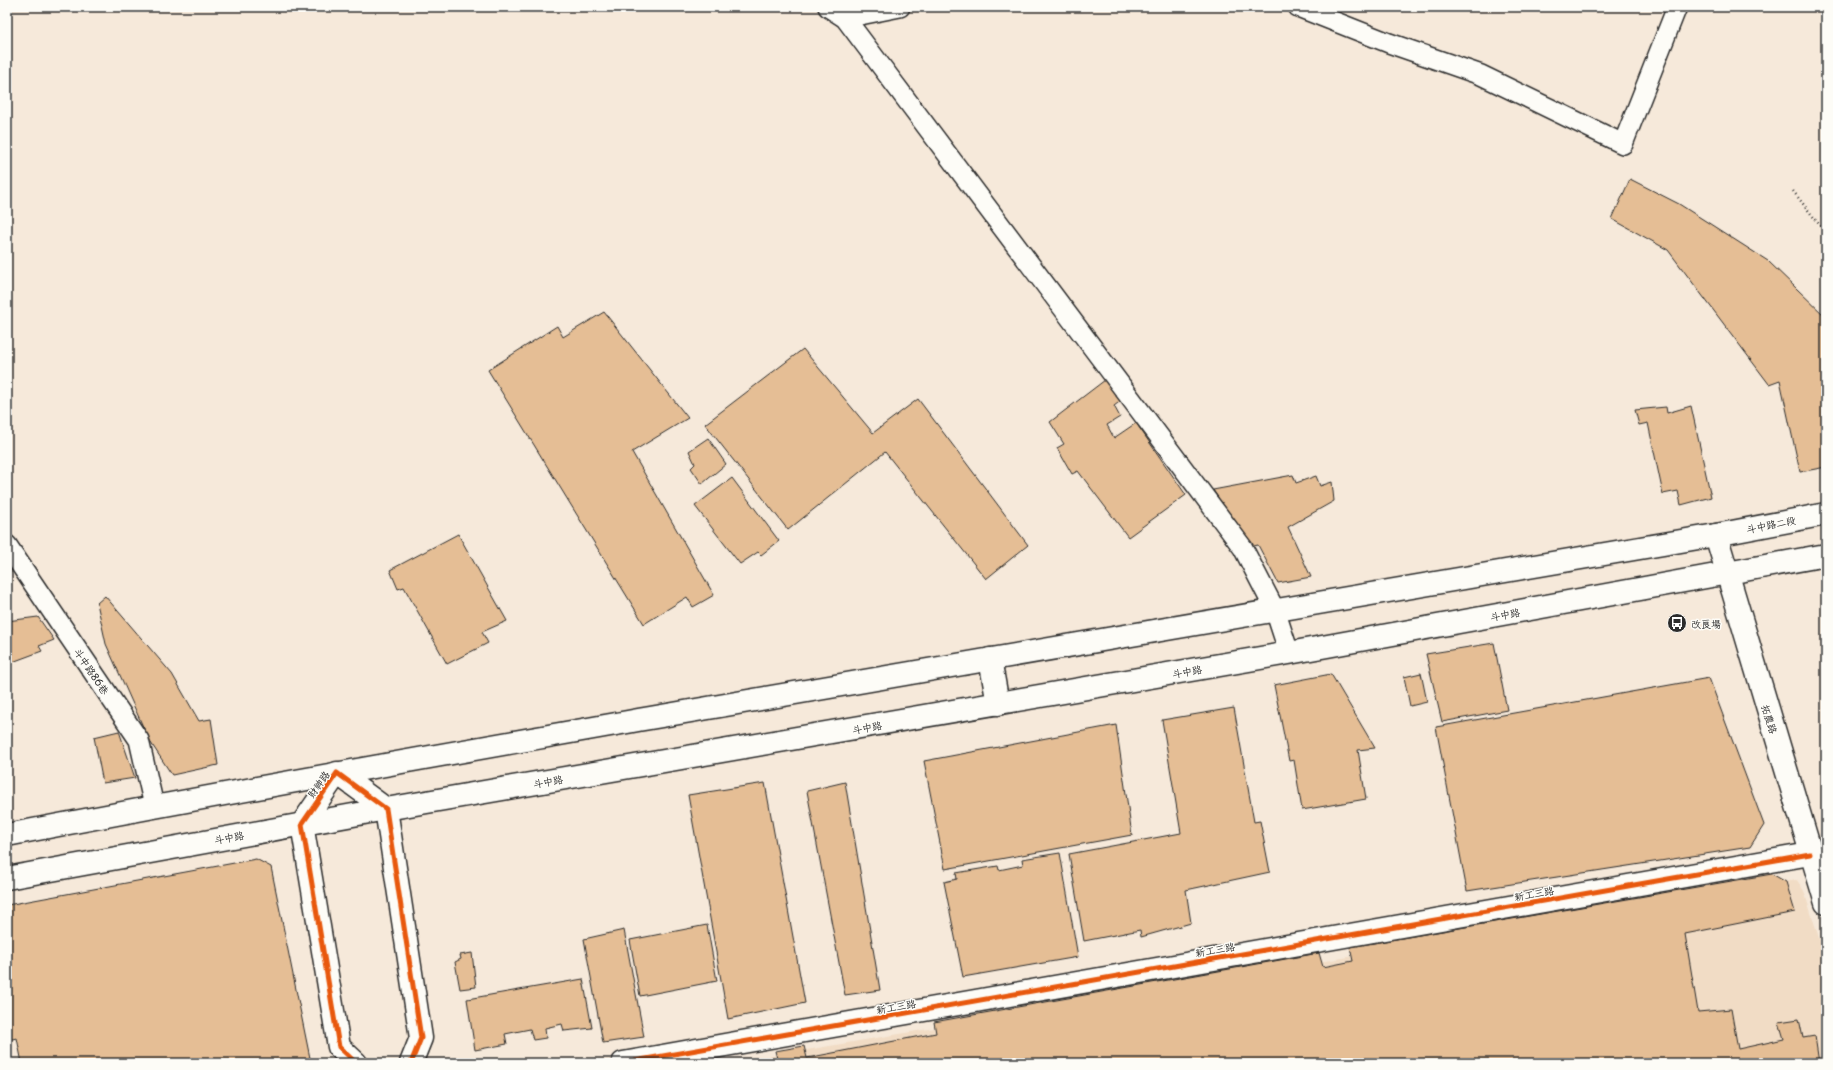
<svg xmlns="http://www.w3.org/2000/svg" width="1833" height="1070" font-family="'Playpen Sans','LXGW WenKai TC',sans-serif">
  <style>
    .built { fill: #f1dcc5 }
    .building { fill: #e5be95; stroke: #2b2b2b }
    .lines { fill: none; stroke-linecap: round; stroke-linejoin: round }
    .service-casing { stroke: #2b2b2b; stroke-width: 22 }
    .minor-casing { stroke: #2b2b2b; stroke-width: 25 }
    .secondary-casing { stroke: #2b2b2b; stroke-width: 25 }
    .path { stroke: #2b2b2b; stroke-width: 2.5; stroke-dasharray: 1 3; stroke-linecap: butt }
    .service { stroke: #fdfcf7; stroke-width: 19 }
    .minor { stroke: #fdfcf7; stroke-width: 22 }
    .secondary { stroke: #fdfcf7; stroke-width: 22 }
    .cycleway-casing { stroke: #fdfcf7; stroke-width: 8 }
    .cycleway { stroke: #e8590c; stroke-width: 5 }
    .labels { text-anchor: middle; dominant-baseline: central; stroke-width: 3; stroke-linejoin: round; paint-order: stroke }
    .street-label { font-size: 10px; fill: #2b2b2b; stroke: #fdfcf7 }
    .poi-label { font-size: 10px; fill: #2b2b2b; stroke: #fdfcf7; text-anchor: start }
  </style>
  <rect width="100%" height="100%" fill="#f6e9da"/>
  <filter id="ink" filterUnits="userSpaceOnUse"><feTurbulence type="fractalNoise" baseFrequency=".025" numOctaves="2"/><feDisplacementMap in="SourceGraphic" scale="8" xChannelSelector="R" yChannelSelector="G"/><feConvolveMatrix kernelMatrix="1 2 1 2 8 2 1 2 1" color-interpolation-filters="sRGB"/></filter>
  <g filter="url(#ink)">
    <polygon class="built" points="1797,880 1804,891 1826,960 1826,1063 731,1063"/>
    <g class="building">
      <polygon points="1630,179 1679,204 1768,261 1826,317 1826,467 1800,472 1780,380 1769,384 1668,250 1612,219"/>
      <polygon points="604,312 688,418 632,452 714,595 693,607 687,597 644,624 488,370 557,326 563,337"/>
      <polygon points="803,349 873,433 918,399 1028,545 986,579 885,452 788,530 705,424"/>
      <polygon points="1105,380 1122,400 1114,406 1120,417 1107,425 1114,438 1136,423 1186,495 1128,537 1078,471 1072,474 1057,448 1064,444 1050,422"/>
      <polygon points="1691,406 1711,497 1681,505 1678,491 1663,494 1648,423 1639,425 1635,410 1666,407 1667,413"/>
      <polygon points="708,438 726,464 702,484 691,468 695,464 689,451"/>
      <polygon points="1293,475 1296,483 1316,476 1320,486 1332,482 1334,501 1288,527 1311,577 1278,583 1258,545 1250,547 1213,490"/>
      <polygon points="732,478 779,541 761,555 758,552 740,564 695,506"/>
      <polygon points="458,534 507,621 482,632 488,643 447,664 404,587 398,589 390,570"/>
      <polygon points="105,596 172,674 199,721 211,719 218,765 172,775 149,740 106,644 97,603"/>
      <polygon points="38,617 54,640 39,646 42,651 7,664 7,621"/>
      <polygon points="1494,643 1507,710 1442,722 1426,654"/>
      <polygon points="1421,673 1427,702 1410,706 1404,677"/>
      <polygon points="1331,674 1375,748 1358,750 1366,799 1302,810 1294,760 1289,761 1274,685"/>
      <polygon points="1709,678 1764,825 1750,847 1467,891 1436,727"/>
      <polygon points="1234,708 1254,822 1260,821 1270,872 1186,890 1191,923 1141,937 1140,930 1084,941 1069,854 1181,833 1162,720"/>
      <polygon points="1116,725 1132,835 945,869 924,761"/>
      <polygon points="119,731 135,778 103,783 94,737"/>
      <polygon points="845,782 880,990 845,995 807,791"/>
      <polygon points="765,783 805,1003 728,1019 688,795"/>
      <polygon points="1060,853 1078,957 963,977 944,882 957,879 956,873 998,866 999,870 1023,865 1022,859"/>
      <polygon points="256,859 271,867 311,1063 22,1063 17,1038 7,1040 7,905"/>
      <polygon points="1772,874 1786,882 1795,912 1685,934 1698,1012 1731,1009 1738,1049 1784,1039 1779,1022 1799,1019 1803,1038 1815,1036 1819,1063 772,1063 778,1062 775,1051 804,1046 807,1058 936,1033 934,1022 1319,953 1323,967 1353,961 1350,947"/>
      <polygon points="707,925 717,981 640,996 630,940"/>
      <polygon points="624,930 644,1037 603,1043 584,939"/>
      <polygon points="472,953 476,987 460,989 455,962 461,959 460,955"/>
      <polygon points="583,979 592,1028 564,1031 562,1024 545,1028 546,1038 533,1040 530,1029 505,1034 507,1044 475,1050 467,999"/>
    </g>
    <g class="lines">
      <defs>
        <g id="service">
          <polyline points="828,7 845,18 1243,548 1275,610 1289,653"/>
          <polyline points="1298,7 1389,43 1481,75 1623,144 1677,7"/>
          <polyline points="845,18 900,7"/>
          <polyline points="7,545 139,740 154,806"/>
        </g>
        <g id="minor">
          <polyline points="1716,535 1826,903"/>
          <polyline points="356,1063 339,1047 302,824 337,773 386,809 421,1038 411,1063"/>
          <polyline points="623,1063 1810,854"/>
        </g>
        <g id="secondary">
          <polyline points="990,659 998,704"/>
          <path d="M7,835C221,793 436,756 650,718C1005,656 1361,596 1716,535L1826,514"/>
          <polyline points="7,878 386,809 1289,653 1826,555"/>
        </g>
      </defs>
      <use href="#service" class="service-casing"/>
      <use href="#minor" class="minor-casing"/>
      <use href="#secondary" class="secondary-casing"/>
      <polyline class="path" points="1793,191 1826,233"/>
      <use href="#service" class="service"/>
      <use href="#minor" class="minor"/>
      <use href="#secondary" class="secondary"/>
      <defs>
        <g id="cycleway">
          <polyline points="356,1063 339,1047 302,824 337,773 386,809 421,1038 411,1063"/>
          <polyline points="623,1063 1810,854"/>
        </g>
      </defs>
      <use href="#cycleway" class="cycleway-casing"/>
      <use href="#cycleway" class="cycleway"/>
    </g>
  </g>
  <defs>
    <symbol id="bus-disc" viewBox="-11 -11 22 22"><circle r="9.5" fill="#2b2b2b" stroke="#fdfcf7"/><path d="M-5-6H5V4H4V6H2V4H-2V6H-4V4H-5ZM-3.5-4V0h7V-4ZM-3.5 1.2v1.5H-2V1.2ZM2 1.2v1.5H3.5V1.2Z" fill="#fff"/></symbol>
  </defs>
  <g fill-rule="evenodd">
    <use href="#bus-disc" x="1666" y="612" width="22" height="22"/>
  </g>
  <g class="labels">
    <g class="street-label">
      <text transform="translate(1771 524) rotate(-11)">斗中路二段</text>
      <text transform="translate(1505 614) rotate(-10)">斗中路</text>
      <text transform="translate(92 671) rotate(56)">斗中路86巷</text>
      <text transform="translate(1187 671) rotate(-10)">斗中路</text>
      <text transform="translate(1770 719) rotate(73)">拓農路</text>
      <text transform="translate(867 727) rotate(-10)">斗中路</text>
      <text transform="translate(548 781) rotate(-10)">斗中路</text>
      <text transform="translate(318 784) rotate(-55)">財神路</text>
      <text transform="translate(229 837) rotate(-10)">斗中路</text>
      <text transform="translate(1534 893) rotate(-10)">新工三路</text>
      <text transform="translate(1215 949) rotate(-10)">新工三路</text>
      <text transform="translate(896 1006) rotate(-10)">新工三路</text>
    </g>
    <g class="poi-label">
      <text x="1691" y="623">改良場</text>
    </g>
  </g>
  <rect width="1833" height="1070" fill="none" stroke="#fdfcf7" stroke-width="24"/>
  <rect x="12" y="12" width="1809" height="1046" fill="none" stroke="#2b2b2b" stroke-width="1.5" filter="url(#ink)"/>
</svg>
